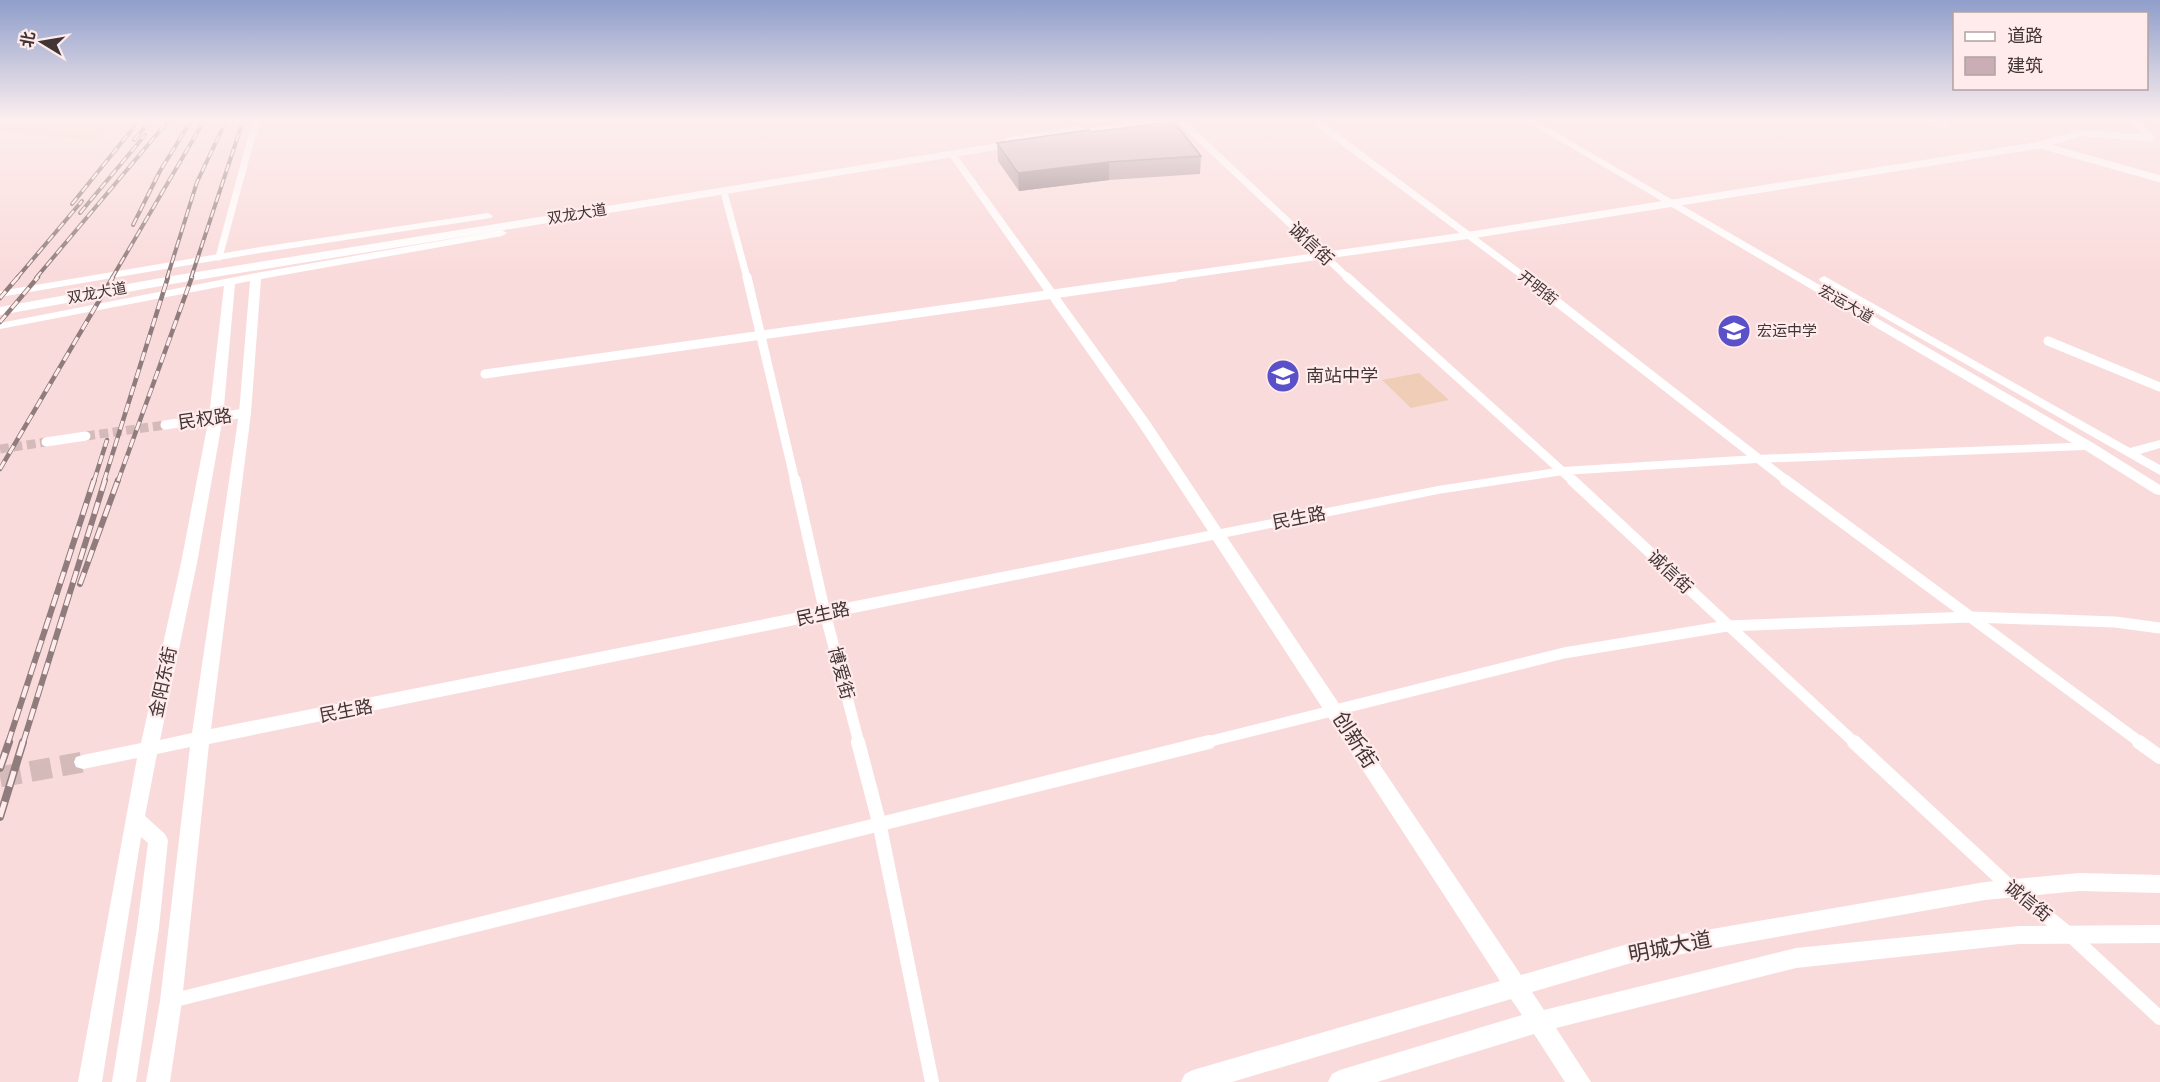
<svg xmlns="http://www.w3.org/2000/svg" width="2160" height="1082" font-family="'DM Sans','Noto Sans SC',sans-serif">
  <style>
    .green { fill: #efcdb7 }
    .lines { fill: none; stroke-linecap: round; stroke-linejoin: round }
    .street-tunnel { stroke: #d5baba; stroke-width: 9; stroke-dasharray: 9 4.5; stroke-linecap: butt }
    .secondary-tunnel { stroke: #d5baba; stroke-width: 21; stroke-dasharray: 21 10; stroke-linecap: butt }
    .street-far3 { stroke: #fff; stroke-width: 7 }
    .street-far2 { stroke: #fff; stroke-width: 9 }
    .street-far1 { stroke: #fff; stroke-width: 11 }
    .street { stroke: #fff; stroke-width: 14 }
    .secondary { fill: #fff; fill-rule: evenodd }
    .highway { fill: #fff; fill-rule: evenodd }
    .rail-far3-casing { stroke: #907c7c; stroke-width: 4 }
    .rail-far2-casing { stroke: #907c7c; stroke-width: 4.5 }
    .rail-far1-casing { stroke: #907c7c; stroke-width: 6 }
    .rail-casing { stroke: #907c7c; stroke-width: 8 }
    .rail-far3 { stroke: #ffebeb; stroke-width: 2; stroke-dasharray: 8; stroke-linecap: butt }
    .rail-far2 { stroke: #ffebeb; stroke-width: 3; stroke-dasharray: 9; stroke-linecap: butt }
    .rail-far1 { stroke: #ffebeb; stroke-width: 4; stroke-dasharray: 12; stroke-linecap: butt }
    .rail { stroke: #ffebeb; stroke-width: 5; stroke-dasharray: 16; stroke-linecap: butt }
    .wall { fill: #ae969d }
    .shaded-wall { fill: #8d7a7f }
    .building { fill: #caaeb6; stroke: #8d7a7f; stroke-width: 1.5 }
    .labels { text-anchor: middle; dominant-baseline: central; stroke-width: 4.5; stroke-linejoin: round; paint-order: stroke }
    .far-street-label { font-size: 15px; fill: #413535; stroke: #ffebeb }
    .far-poi-label { font-size: 15px; fill: #413535; stroke: #ffebeb; text-anchor: start }
    .street-label { font-size: 18px; fill: #413535; stroke: #ffebeb }
    .poi-label { font-size: 18px; fill: #413535; stroke: #ffebeb; text-anchor: start }
    .near-street-label { font-size: 21px; fill: #413535; stroke: #ffebeb }
  </style>
  <rect width="100%" height="100%" fill="#fadbdb"/>
  <g class="green">
    <polygon points="0,121 110,121 101,137 90,140 0,131"/>
    <polygon points="1419,373 1449,400 1411,408 1382,380"/>
  </g>
  <g class="lines">
    <g class="street-tunnel">
      <polyline points="86,436 165,425"/>
      <polyline points="0,449 46,442"/>
    </g>
    <polyline class="secondary-tunnel" points="0,777 83,762"/>
    <g class="street-far3">
      <polyline points="1315,121 1526,278"/>
      <polyline points="1931,121 1947,125"/>
      <polyline points="1183,123 1348,278"/>
      <polyline points="2040,145 2081,133 2151,138 2135,121"/>
      <polyline points="725,196 747,278"/>
      <polyline points="219,257 256,121"/>
      <polyline points="1163,278 1471,235 2040,145 2160,179"/>
    </g>
    <g class="street-far2">
      <polyline points="747,277 795,481"/>
      <polyline points="1347,277 1573,481"/>
      <polyline points="1525,277 1787,481"/>
      <polyline points="2048,341 2160,387"/>
      <polyline points="485,374 1174,277"/>
      <polyline points="165,425 245,413"/>
      <polyline points="46,442 86,436"/>
    </g>
    <g class="street-far1">
      <polyline points="795,480 825,613 859,743"/>
      <polyline points="1572,480 1855,743"/>
      <polyline points="1785,480 2141,743"/>
      <polyline points="1203,743 1564,653 1727,626 1971,617 2115,622 2160,628"/>
    </g>
    <g class="street">
      <polyline points="858,742 879,822 932,1082"/>
      <polyline points="1854,742 2011,888 2069,934 2160,1018"/>
      <polyline points="2139,742 2160,757"/>
      <polyline points="171,1001 1209,742"/>
    </g>
    <g class="secondary">
      <path d="M1526,121H1536L2093,443L2160,485V495L2155,494L2085,450L1757,463L1563,475L1438,494L1227,537L1521,975L1631,943L1985,882L2079,873L2160,875V893L2079,891L1985,900L1631,963L1532,992L1544,1010L1796,948L2019,926L2160,925V943L2019,944L1796,968L1556,1028L1591,1082H1565L1534,1034L1377,1082H1328L1332,1074L1340,1070L1522,1015L1511,999L1232,1082H1181L1185,1074L1193,1070L1500,981L1213,540L209,744L182,1001L170,1082H146L160,1001L190,747L157,754L145,816L165,834L168,840L159,928L136,1082H112L137,928L148,843L141,837L102,1082H78L137,758L83,769L76,767L74,762L76,757L83,755L141,743L181,563L209,417L224,286L0,329V323L256,273L502,230L507,233L502,236L261,279L251,413L211,729L1208,531L1139,426L950,157L954,154L957,155L1150,422L1221,529L1438,486L1563,467L1757,455L2072,443ZM250,281L239,413L192,733L160,740L197,563L223,417L235,284Z"/>
      <polygon points="488,213 493,216 491,218 260,253 0,297 0,291 260,247"/>
      <polygon points="1824,276 2130,448 2160,440 2160,448 2140,454 2160,465 2160,475 1820,281 1819,279"/>
    </g>
    <polygon class="highway" points="1133,121 1200,121 1151,130 1147,129 1147,126 1065,139 1060,135 1025,141 1025,145 1021,146 172,284 0,315 0,307 172,276 1005,142 1005,138 1009,137 1078,126 1083,130"/>
    <defs>
      <g id="rail-far3">
        <polyline points="134,140 150,121"/>
        <polyline points="72,204 134,127"/>
        <polyline points="80,213 145,135"/>
        <polyline points="133,225 160,171 191,121"/>
        <polyline points="17,278 82,201"/>
        <polyline points="36,278 168,121"/>
        <polyline points="112,278 204,121"/>
        <polyline points="167,278 197,182 226,121"/>
        <polyline points="191,278 243,121"/>
      </g>
      <g id="rail-far2">
        <polyline points="0,298 18,277"/>
        <polyline points="0,322 38,277"/>
        <polyline points="0,469 113,277"/>
        <polyline points="94,481 107,440"/>
        <polyline points="104,481 168,277"/>
        <polyline points="118,481 192,277"/>
      </g>
      <g id="rail-far1">
        <polyline points="80,584 118,480"/>
        <polyline points="8,743 94,480"/>
        <polyline points="23,743 105,480"/>
      </g>
      <g id="rail">
        <polyline points="0,768 9,742"/>
        <polyline points="0,817 23,742"/>
      </g>
    </defs>
    <use href="#rail-far3" class="rail-far3-casing"/>
    <use href="#rail-far2" class="rail-far2-casing"/>
    <use href="#rail-far1" class="rail-far1-casing"/>
    <use href="#rail" class="rail-casing"/>
    <use href="#rail-far3" class="rail-far3"/>
    <use href="#rail-far2" class="rail-far2"/>
    <use href="#rail-far1" class="rail-far1"/>
    <use href="#rail" class="rail"/>
  </g>
  <polygon class="wall" points="1091,132 1201,156 1200,174 1109,180 1019,191 998,161 997,143"/>
  <polygon class="shaded-wall" points="1109,162 1109,180 1019,191 1018,173"/>
  <polygon class="building" points="1174,122 1201,156 1109,162 1018,173 997,143 1089,130 1091,132"/>
  <linearGradient id="sky" x2="0" y2="1"><stop stop-color="#8f9eca"/><stop offset="0.44" stop-color="#fdefef"/><stop offset="1" stop-color="#fdefef" stop-opacity="0"/></linearGradient>
  <rect width="2160" height="273" fill="url(#sky)"/>
  <defs>
    <symbol id="school-disc" viewBox="-11 -11 22 22"><circle r="9.5" fill="#5a51c9" stroke="#ffebeb"/><path d="M0-5L7-2L0 1L-7-2ZM-4 1L0 2.5L4 1V4Q0 6-4 4Z" fill="#fff"/></symbol>
  </defs>
  <g fill-rule="evenodd">
    <use href="#school-disc" x="1715" y="312" width="38" height="38"/>
    <use href="#school-disc" x="1264" y="357" width="38" height="38"/>
  </g>
  <g class="labels">
    <g class="far-street-label">
      <text transform="translate(577 214) rotate(-9)">双龙大道</text>
      <text transform="translate(1538 288) rotate(38)">开明街</text>
      <text transform="translate(97 293) rotate(-10)">双龙大道</text>
      <text transform="translate(1846 304) rotate(30)">宏运大道</text>
    </g>
    <g class="far-poi-label">
      <text x="1757" y="331">宏运中学</text>
    </g>
    <g class="street-label">
      <text transform="translate(1311 244) rotate(43)">诚信街</text>
      <text transform="translate(205 419) rotate(-8)">民权路</text>
      <text transform="translate(1299 518) rotate(-11)">民生路</text>
      <text transform="translate(1670 572) rotate(43)">诚信街</text>
      <text transform="translate(823 614) rotate(-12)">民生路</text>
      <text transform="translate(841 673) rotate(75)">博爱街</text>
      <text transform="translate(163 682) rotate(-78)">金阳东街</text>
      <text transform="translate(346 711) rotate(-11)">民生路</text>
      <text transform="translate(2028 901) rotate(39)">诚信街</text>
    </g>
    <g class="poi-label">
      <text x="1306" y="376">南站中学</text>
    </g>
    <g class="near-street-label">
      <text transform="translate(1355 740) rotate(57)">创新街</text>
      <text transform="translate(1670 947) rotate(-11)">明城大道</text>
    </g>
  </g>
  <rect x="1953" y="12" width="195" height="78" fill="#ffebeb" stroke="#b3a2a2" stroke-width="1.5"/>
  <rect x="1965" y="32" width="30" height="9" fill="#ffffff" stroke="#b3a2a2" stroke-width="1.5"/>
  <text x="2007" y="42" font-size="18" fill="#413535">道路</text>
  <rect x="1965" y="57" width="30" height="18" fill="#caaeb6" stroke="#b3a2a2" stroke-width="1.5"/>
  <text x="2007" y="72" font-size="18" fill="#413535">建筑</text>
  <g transform="translate(42 42) rotate(281)" stroke="#ffebeb" stroke-width="4.5" paint-order="stroke">
  <path d="M0-4.5L10 22L0 15L-10 22Z" fill="#413535"/>
  <text y="-9" font-size="16" font-weight="bold" text-anchor="middle" fill="#413535">北</text>
  </g>
</svg>
